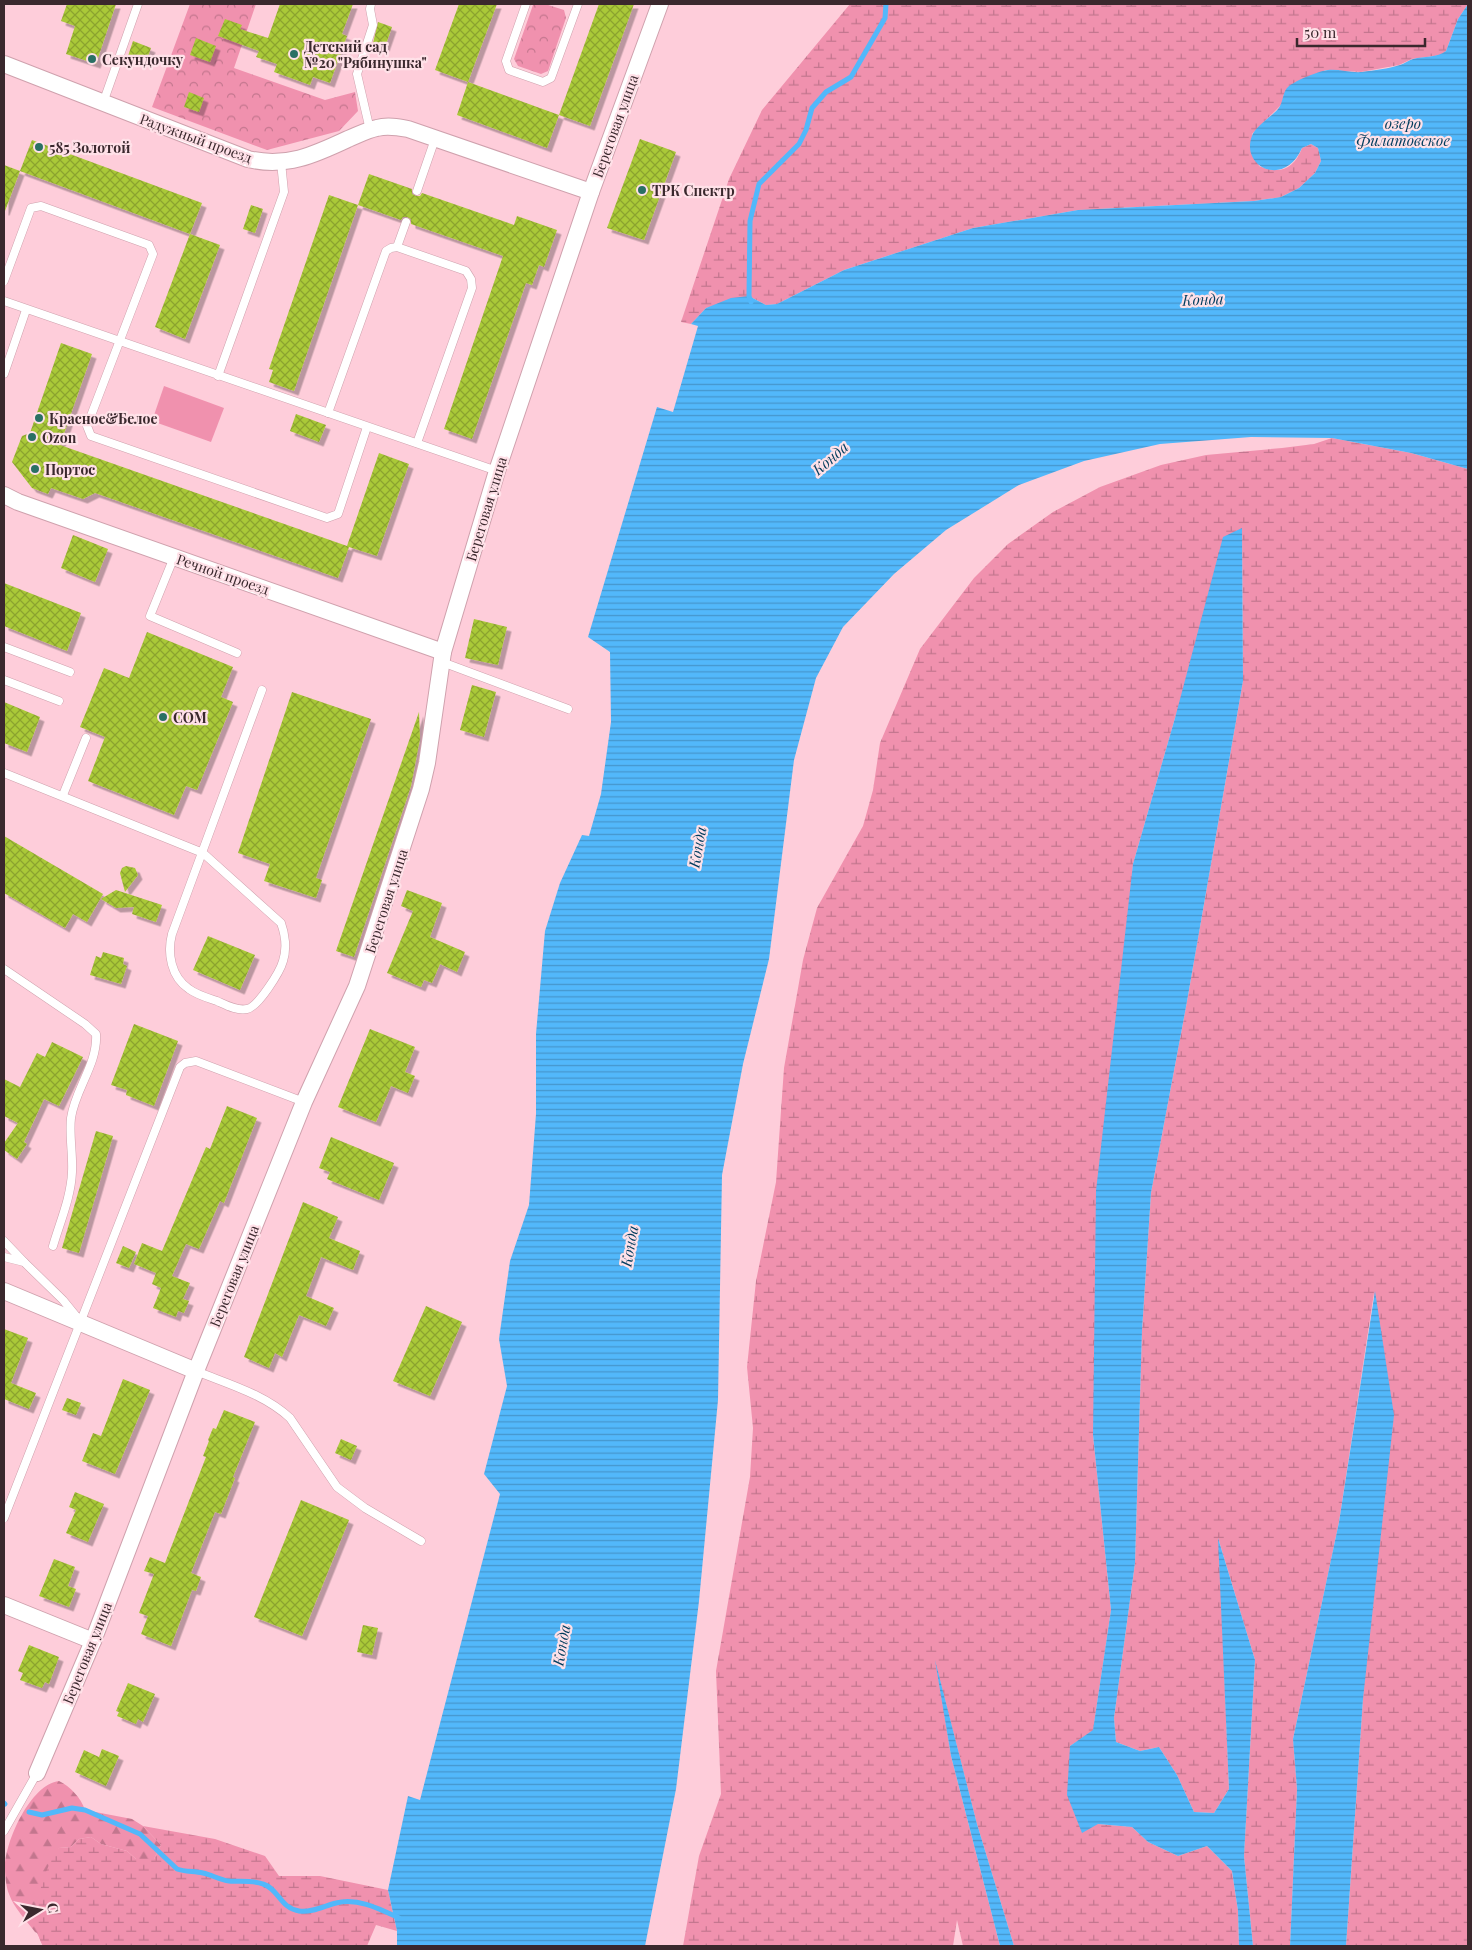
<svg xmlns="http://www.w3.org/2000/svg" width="1472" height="1950" font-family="'Playfair Display',serif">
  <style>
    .grass { fill: #f091ae }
    .forest { fill: url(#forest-firs) }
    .wetland { fill: url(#wetland-marsh) }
    .park { fill: url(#park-crowns) }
    .water { fill: url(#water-rules) }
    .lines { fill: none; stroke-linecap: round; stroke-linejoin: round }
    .stream { stroke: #52b8fb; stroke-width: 5 }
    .building { fill: url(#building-cross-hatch); filter: url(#shadow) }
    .service-casing { stroke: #cfa1ad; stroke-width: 9 }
    .minor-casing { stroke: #cfa1ad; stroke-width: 18 }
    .service { stroke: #fff; stroke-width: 8 }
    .minor { stroke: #fff; stroke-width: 16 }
    .poi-dot { fill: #2a7064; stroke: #ffe1e8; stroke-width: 2 }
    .labels { text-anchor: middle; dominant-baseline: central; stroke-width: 4.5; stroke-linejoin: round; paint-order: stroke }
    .poi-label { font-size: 14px; font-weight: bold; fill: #3a282d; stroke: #ffe1e8; text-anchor: start }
    .street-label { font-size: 14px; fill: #3a282d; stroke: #ffe1e8 }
    .water-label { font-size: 15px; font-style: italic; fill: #003c5d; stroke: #ffe1e8 }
  </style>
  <defs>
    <pattern id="forest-firs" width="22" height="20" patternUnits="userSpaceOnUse" patternTransform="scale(1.25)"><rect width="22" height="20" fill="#f091ae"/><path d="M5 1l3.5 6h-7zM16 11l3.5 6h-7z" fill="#c3768e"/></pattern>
    <pattern id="wetland-marsh" width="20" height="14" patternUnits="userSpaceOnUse" patternTransform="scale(1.25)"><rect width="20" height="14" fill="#f091ae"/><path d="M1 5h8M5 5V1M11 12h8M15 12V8" fill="none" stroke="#c3768e"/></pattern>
    <pattern id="park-crowns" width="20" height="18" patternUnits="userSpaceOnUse" patternTransform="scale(1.25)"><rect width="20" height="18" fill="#f091ae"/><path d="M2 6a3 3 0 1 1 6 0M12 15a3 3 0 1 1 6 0" fill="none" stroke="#c3768e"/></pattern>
    <pattern id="water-rules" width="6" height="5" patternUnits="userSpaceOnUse" patternTransform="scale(1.25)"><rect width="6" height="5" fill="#52b8fb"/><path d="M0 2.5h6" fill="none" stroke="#4596cc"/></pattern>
    <pattern id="building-cross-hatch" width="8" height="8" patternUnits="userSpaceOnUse" patternTransform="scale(1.25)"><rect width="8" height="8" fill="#aac937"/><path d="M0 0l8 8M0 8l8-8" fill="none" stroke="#8ba32f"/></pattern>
    <filter id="shadow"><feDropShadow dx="4.5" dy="4.5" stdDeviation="0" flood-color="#0004"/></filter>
  </defs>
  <rect width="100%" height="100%" fill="#fecdda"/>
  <polygon class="grass" points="164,386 224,408 211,442 152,421"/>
  <path class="forest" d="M59,1781C70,1786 81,1798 85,1810L132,1819L143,1826L161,1845L154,1859H136L127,1851L101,1844L91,1837L79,1839L71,1847L59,1848L43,1946L37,1933L35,1932C26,1920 14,1908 9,1894C6,1887 5,1875 5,1867C5,1841 31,1784 59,1781Z"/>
  <g class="wetland">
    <path d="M850,4H1468L1458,19L1446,51L1442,55L1412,59L1399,65L1361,72L1326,70L1301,80L1284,94L1282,104L1252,134L1259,166C1280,175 1294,169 1302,148L1311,144L1318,148L1321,161L1315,173L1299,188L1281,197L1254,201L1078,210L973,228L844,270L777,304L766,305L749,296L706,308L691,324L681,322L729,179L762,110Z"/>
    <polygon points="1332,438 1411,453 1468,469 1468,1946 1346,1946 1363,1699 1374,1293 1339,1522 1293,1739 1297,1789 1290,1946 1253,1946 1244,1856 1255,1660 1219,1541 1229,1789 1214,1813 1194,1812 1177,1775 1159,1747 1140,1751 1116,1742 1114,1718 1135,1563 1142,1331 1151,1193 1186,1007 1243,681 1242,528 1175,718 1133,864 1093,1435 1111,1610 1093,1731 1070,1746 1098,1824 1132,1827 1148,1842 1178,1856 1207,1846 1232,1871 1238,1911 1239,1946 1014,1946 977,1824 937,1669 951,1756 1000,1946 963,1946 957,1920 953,1946 683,1946 699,1856 721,1794 716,1671 750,1477 753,1428 747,1367 756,1281 776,1182 784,1068 803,960 817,908 863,826 873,790 880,743 920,649 974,578 1008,544 1053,512 1100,487 1161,465 1206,455 1282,448 1314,444"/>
    <path d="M143,1826L215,1839L265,1856L279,1876H320L388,1890L397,1931L376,1925L367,1946H43C28,1921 42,1870 59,1848L71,1847L79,1839L91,1837L101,1844L127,1851L136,1859H154L161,1845Z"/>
  </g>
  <g class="park">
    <polygon points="190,4 256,4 234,68 325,100 355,92 358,111 339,131 267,150 152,107"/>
    <polygon points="536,4 545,4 564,10 566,18 548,71 541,74 518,66 514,59 533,5"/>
  </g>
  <g class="water">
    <path d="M1468,4V469L1411,453L1332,438L1251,437L1160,444L1084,461L1019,485L946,530L894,574L843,627L816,678L794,760L769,959L743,1064L722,1175L718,1400L699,1601L676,1789L645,1946H397V1931L388,1890L408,1796L420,1800L500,1494L484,1474L507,1386L499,1339L510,1261L529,1205L536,1114V1034L545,931L560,883L582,835L589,836L601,794L611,722L610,652L588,637L657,407L673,412L698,326L691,324L706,308L731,298L749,296L766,305L777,304L844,270L973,228L1078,210L1254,201L1281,197L1299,188L1315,173L1321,161L1318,148L1311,144L1302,148C1284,189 1240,166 1252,136C1254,128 1272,116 1278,109C1284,102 1282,91 1289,86C1297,80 1319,71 1328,70C1339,69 1351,73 1362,72C1374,70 1388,69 1400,65C1404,64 1409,60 1413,59C1424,56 1437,58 1446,51L1458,19Z"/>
    <polygon points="1242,528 1243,681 1186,1007 1151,1193 1142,1331 1135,1563 1114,1718 1116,1742 1140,1751 1159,1747 1177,1775 1194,1812 1214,1813 1229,1789 1218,1538 1255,1660 1244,1856 1253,1946 1239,1946 1238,1911 1232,1871 1207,1846 1178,1856 1148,1842 1132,1827 1098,1824 1082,1833 1067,1795 1070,1746 1093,1730 1111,1610 1093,1435 1096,1191 1133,864 1175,718 1223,537"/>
    <polygon points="1375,1291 1394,1415 1363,1699 1346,1946 1290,1946 1297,1789 1293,1739 1339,1522"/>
    <polygon points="935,1660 977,1824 1014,1946 1000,1946 951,1756"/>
  </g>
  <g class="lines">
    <g class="stream">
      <polyline points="751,302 749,296 750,221 759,184 799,144 806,130 812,108 826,92 851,77 885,18 886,4"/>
      <polyline points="4,1803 5,1804"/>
      <path d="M29,1812L42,1815L72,1808L85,1810L140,1834L177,1869C185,1872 194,1871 203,1873C212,1875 220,1880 229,1881C240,1882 253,1880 263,1884C279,1889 280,1908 299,1911C312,1913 324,1906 336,1903C357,1897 380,1909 399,1918"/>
    </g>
  </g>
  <g class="building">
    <polygon points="67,4 116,4 96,64 66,54 75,26 61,21"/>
    <polygon points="280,4 353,4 342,34 347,36 330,83 313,77 310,85 274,72 277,64 256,57 259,51 218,36 225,19 242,25 240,29 268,38"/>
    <polygon points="459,4 497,4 468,82 435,70"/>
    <polygon points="599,4 634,4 590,126 559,115"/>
    <polygon points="378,22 392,27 385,47 373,43"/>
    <polygon points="196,38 216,46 210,62 190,55"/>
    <polygon points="133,41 151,48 146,62 128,56"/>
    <polygon points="468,82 559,115 547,148 457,115"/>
    <polygon points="189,92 204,98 199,112 184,107"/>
    <polygon points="640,139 676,152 644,240 607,228"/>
    <polygon points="32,140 202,203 190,234 20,171"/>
    <polygon points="4,165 20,171 5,211 4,211"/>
    <polygon points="369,174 412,189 412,194 416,196 420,196 422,193 514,225 517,216 557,230 544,267 539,265 532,285 526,283 472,439 444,429 503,256 411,224 411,219 407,217 403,217 401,220 358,205"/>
    <polygon points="329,195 358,205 294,391 269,382 273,370 269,369"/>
    <polygon points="251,205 263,209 255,233 243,229"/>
    <polygon points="190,234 220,245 185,339 155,327"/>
    <polygon points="61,343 92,354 60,445 347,546 379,453 409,464 377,556 349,547 338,578 95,493 83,499 51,488 48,494 32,488 12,462 22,436 30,433"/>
    <polygon points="296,414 326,425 319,442 290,431"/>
    <polygon points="73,535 108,549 95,582 61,568"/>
    <polygon points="4,583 81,613 67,651 4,626"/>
    <polygon points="474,619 507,627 498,665 465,658"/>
    <polygon points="147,632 233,667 221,697 233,702 197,790 186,786 174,815 88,781 105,737 80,727 104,668 129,678"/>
    <polygon points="472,685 496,692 484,737 460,730"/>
    <polygon points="292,692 371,719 316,878 322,880 316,898 264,881 270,864 238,853"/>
    <polygon points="4,702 40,717 27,752 4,743"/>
    <polygon points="419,712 420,739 411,786 354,957 336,951"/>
    <polygon points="4,836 103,894 87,922 73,914 65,928 4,893"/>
    <polygon points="126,866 135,868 138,875 125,892 120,873 122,868"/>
    <polygon points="116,890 162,905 156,922 132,914 134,907 116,908 101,899"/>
    <polygon points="407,890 442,903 430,937 465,952 457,972 440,964 432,983 424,980 421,987 387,973 413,911 401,906"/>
    <polygon points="208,936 255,955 240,990 193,970"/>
    <polygon points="103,952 124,958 123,964 127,966 121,984 90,975 96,956 101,958"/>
    <polygon points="134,1024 178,1041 154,1106 126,1095 127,1090 111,1085"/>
    <polygon points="370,1029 415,1047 405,1072 415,1076 408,1093 391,1086 376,1122 338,1107"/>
    <polygon points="52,1042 83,1057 59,1106 44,1099 24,1142 27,1144 17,1159 4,1150 4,1143 18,1123 4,1116 4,1079 20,1087 37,1053 45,1057"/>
    <polygon points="227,1106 257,1118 224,1203 220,1201 199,1249 186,1244 172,1276 190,1283 183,1299 189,1301 184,1313 178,1311 176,1317 153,1308 161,1288 152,1284 156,1273 134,1264 142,1243 162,1251 206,1147 210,1149"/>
    <polygon points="96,1131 113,1136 79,1253 62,1248"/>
    <polygon points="331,1137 394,1163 379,1200 327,1179 330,1172 319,1168"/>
    <polygon points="303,1202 338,1217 329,1238 360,1251 353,1270 321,1257 306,1296 334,1308 326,1326 299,1315 282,1357 275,1353 269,1368 244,1357"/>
    <polygon points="123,1246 136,1252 129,1268 116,1263"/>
    <polygon points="426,1306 462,1322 430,1396 393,1381"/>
    <polygon points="4,1329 28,1338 11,1383 36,1393 29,1409 4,1399"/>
    <polygon points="123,1379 150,1390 115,1474 82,1461 93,1433 101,1436"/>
    <polygon points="67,1398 81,1403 76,1415 62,1410"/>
    <polygon points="224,1410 255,1422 233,1477 235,1478 221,1514 215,1512 191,1573 201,1577 196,1591 192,1590 171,1646 141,1634 148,1616 139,1613 154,1574 144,1571 150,1557 165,1563 206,1457 203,1456 209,1441 208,1440 213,1428 216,1429"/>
    <polygon points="341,1439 357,1446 351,1460 335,1453"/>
    <polygon points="75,1492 104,1504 88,1542 66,1533 76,1510 69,1507"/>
    <polygon points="301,1500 349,1520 302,1636 254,1617"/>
    <polygon points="54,1559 75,1567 68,1586 76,1589 69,1607 39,1596"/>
    <polygon points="363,1625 378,1628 372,1655 357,1652"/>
    <polygon points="29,1645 59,1657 49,1684 45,1682 42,1688 20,1680 23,1673 18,1671"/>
    <polygon points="128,1683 155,1694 143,1722 138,1719 136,1724 117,1716 119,1712 116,1711"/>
    <polygon points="102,1749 119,1756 106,1786 75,1772 84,1750 99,1757"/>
  </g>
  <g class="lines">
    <defs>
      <g id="service">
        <polyline points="526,4 506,61 509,70 543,82 551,78 578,4"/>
        <polyline points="103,103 138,4"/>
        <polyline points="370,130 357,74 373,25 370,9 371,4"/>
        <polyline points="417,191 435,139"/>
        <polyline points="397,247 406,222"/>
        <polyline points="4,281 31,208 41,206 149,245 153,254 87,426 91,436 327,518 338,514 367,427"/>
        <polyline points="4,301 497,471"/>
        <polyline points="4,374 26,310"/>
        <polyline points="218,376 284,192 281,162"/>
        <polyline points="328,413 386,251 391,248 397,247 466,271 471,279 472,288 417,443"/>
        <polyline points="174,557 150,616 237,653"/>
        <polyline points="4,647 70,672"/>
        <polyline points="442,662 568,709"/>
        <polyline points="4,680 59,701"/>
        <path d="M4,773L203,853L281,923C285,934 287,949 283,961C280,972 258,1007 247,1009C237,1011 226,1005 217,1001C208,998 197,995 189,989C171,977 167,953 172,934L262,690"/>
        <polyline points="63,795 86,738"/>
        <path d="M4,969L85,1024L96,1034C98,1064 75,1089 71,1118C69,1135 73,1154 72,1172C71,1197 60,1222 53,1246"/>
        <polyline points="4,1241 24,1262"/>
        <polyline points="4,1257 24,1262 63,1300 76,1316"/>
        <path d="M196,1371C228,1384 264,1394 290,1418L337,1487L365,1508L421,1541"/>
        <polyline points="4,1518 180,1067 185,1063 196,1061 304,1102"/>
        <polyline points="4,1831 37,1773"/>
      </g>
      <g id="minor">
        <path d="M4,64L248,159C286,168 314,155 348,139C358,135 367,130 377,128C387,125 398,127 408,129L591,192"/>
        <polyline points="4,495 18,502 443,652"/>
        <polyline points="4,1291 196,1371"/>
        <polyline points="4,1605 93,1641"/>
        <polyline points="37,1773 93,1641 196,1371 304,1102 357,986 421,789 427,763 443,652 497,471 591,192 660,4"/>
      </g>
    </defs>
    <use href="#service" class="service-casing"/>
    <use href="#minor" class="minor-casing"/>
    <use href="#service" class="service"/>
    <use href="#minor" class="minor"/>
  </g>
  <g class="poi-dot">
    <circle cx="294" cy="54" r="5"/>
    <circle cx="92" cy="59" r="5"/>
    <circle cx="39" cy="147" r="5"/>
    <circle cx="642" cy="190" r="5"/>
    <circle cx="39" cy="418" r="5"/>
    <circle cx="32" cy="437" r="5"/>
    <circle cx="35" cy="469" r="5"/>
    <circle cx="163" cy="717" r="5"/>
  </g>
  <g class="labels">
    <g class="poi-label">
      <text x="304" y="46">Детский сад<tspan x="304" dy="16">№20 "Рябинушка"</tspan></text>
      <text x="102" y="59">Секундочку</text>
      <text x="49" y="147">585 Золотой</text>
      <text x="652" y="190">ТРК Спектр</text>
      <text x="49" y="418">Красное&amp;Белое</text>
      <text x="42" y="437">Ozon</text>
      <text x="45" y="469">Портос</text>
      <text x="173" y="717">СОМ</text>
    </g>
    <g class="street-label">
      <text transform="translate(615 126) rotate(-70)">Береговая улица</text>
      <text transform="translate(196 138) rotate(20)">Радужный проезд</text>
      <text transform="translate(486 509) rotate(-73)">Береговая улица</text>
      <text transform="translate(223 574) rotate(19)">Речной проезд</text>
      <text transform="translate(386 901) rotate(-72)">Береговая улица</text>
      <text transform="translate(234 1276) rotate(-68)">Береговая улица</text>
      <text transform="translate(87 1653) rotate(-68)">Береговая улица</text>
    </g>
    <g class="water-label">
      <text x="1403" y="123">озеро<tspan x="1403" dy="17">Филатовское</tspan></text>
      <text transform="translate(1203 299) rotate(-2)">Конда</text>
      <text transform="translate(830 458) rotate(-41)">Конда</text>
      <text transform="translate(697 847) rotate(-80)">Конда</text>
      <text transform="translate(629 1246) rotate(-80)">Конда</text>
      <text transform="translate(561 1645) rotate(-80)">Конда</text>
    </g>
  </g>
  <rect width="1472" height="1950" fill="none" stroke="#3a282d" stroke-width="10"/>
  <g transform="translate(40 1910) rotate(80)" stroke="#ffe1e8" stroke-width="4" paint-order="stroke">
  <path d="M0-4L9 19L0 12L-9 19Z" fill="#3a282d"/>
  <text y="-8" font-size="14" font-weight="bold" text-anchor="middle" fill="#3a282d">С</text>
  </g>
  <path d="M1297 38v8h128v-8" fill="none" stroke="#3a282d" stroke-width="2.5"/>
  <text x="1304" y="38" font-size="15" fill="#3a282d" stroke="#ffe1e8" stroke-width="4" paint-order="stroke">50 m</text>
</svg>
